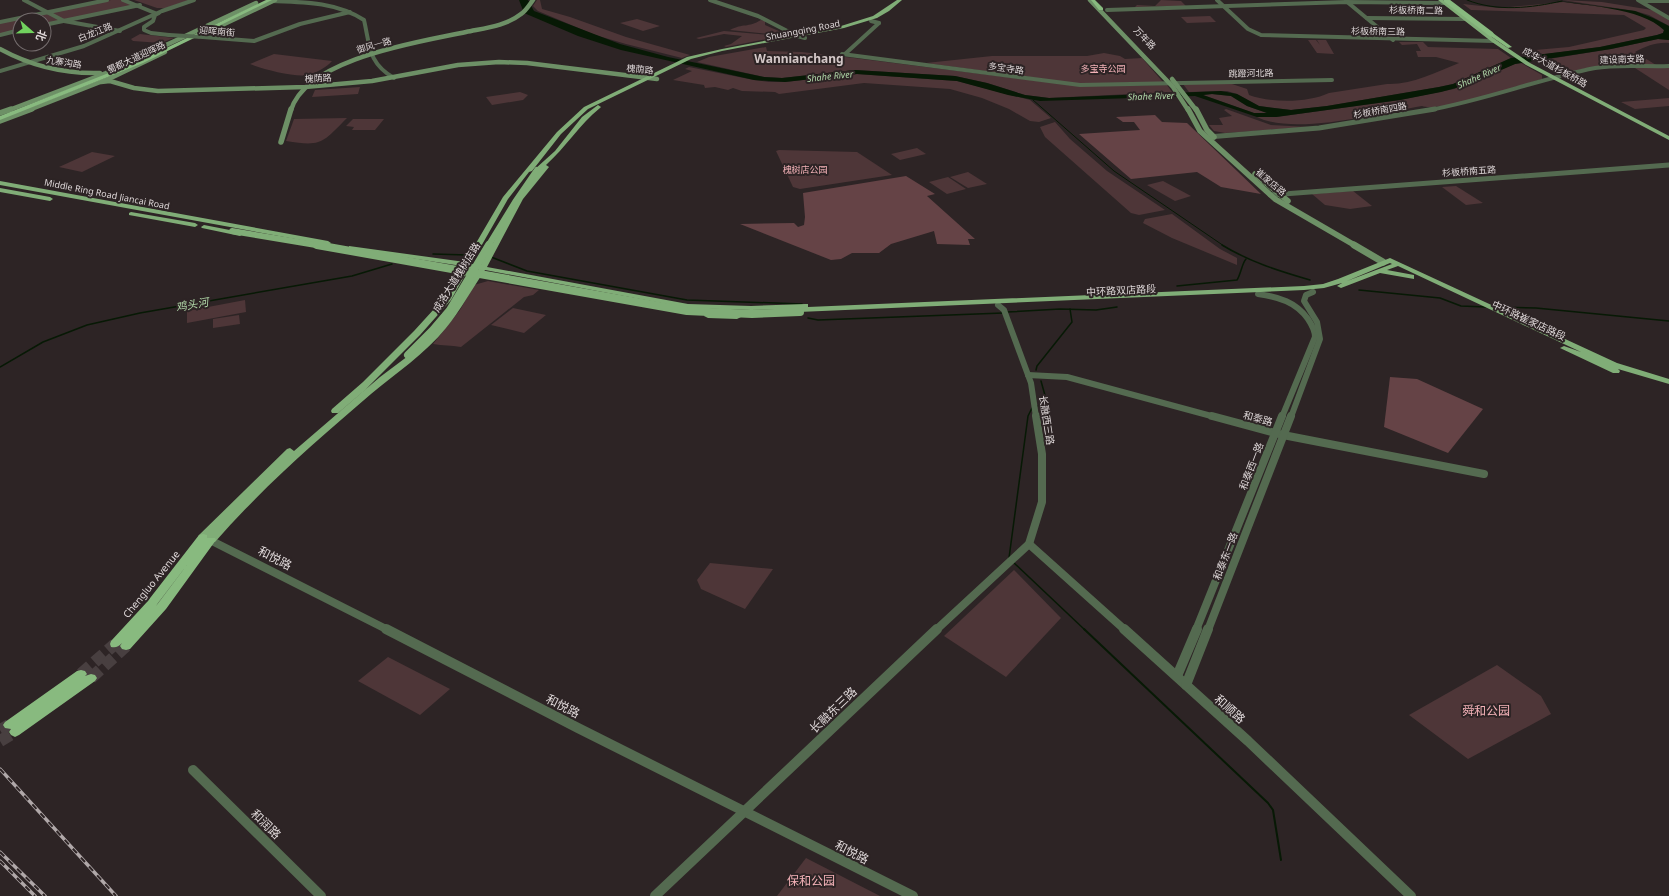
<svg xmlns="http://www.w3.org/2000/svg" width="1669" height="896" font-family="'Noto Sans','Noto Sans SC',sans-serif">
  <style>
    .green { fill: #4e3638 }
    .forest { fill: #654346 }
    .water { fill: #071905; fill-rule: evenodd }
    .lines { fill: none; stroke-linecap: round; stroke-linejoin: round }
    .stream-far2 { stroke: #071905; stroke-width: 1 }
    .stream-far1 { stroke: #071905; stroke-width: 1.5 }
    .stream { stroke: #071905; stroke-width: 2 }
    .trunk-tunnel { stroke: #483f40; stroke-width: 12; stroke-dasharray: 12 6; stroke-linecap: butt }
    .tertiary-far4 { stroke: #546a50; stroke-width: 4 }
    .tertiary-far3 { stroke: #546a50; stroke-width: 5 }
    .tertiary-far2 { stroke: #546a50; stroke-width: 6 }
    .tertiary-far1 { stroke: #546a50; stroke-width: 8 }
    .tertiary { stroke: #546a50; stroke-width: 10 }
    .secondary-far2 { stroke: #6d9066; stroke-width: 4.5 }
    .secondary-far1 { stroke: #6d9066; stroke-width: 5.5 }
    .secondary { stroke: #6d9066; stroke-width: 7 }
    .primary { fill: #80ad77; fill-rule: evenodd }
    .trunk { fill: #88ba7f; fill-rule: evenodd }
    .rail-casing { stroke: #b0a8a9; stroke-width: 3.5 }
    .rail { stroke: #2d2425; stroke-width: 2; stroke-dasharray: 6; stroke-linecap: butt }
    .tertiary-bridge { stroke: #546a50; stroke-width: 4 }
    .primary-bridge-far1 { stroke: #80ad77; stroke-width: 6 }
    .primary-bridge { stroke: #80ad77; stroke-width: 8 }
    .trunk-bridge { stroke: #88ba7f; stroke-width: 5 }
    .labels { text-anchor: middle; dominant-baseline: central; stroke-width: 4; stroke-linejoin: round; paint-order: stroke }
    .far-street-label { font-size: 9px; fill: #dfd8d9; stroke: #2d2425 }
    .far-park-label { font-size: 9px; fill: #f4b2b8; stroke: #2d2425 }
    .far-water-label { font-size: 9px; font-style: italic; fill: #b1d9a9; stroke: #2d2425 }
    .street-label { font-size: 10px; fill: #dfd8d9; stroke: #2d2425 }
    .water-label { font-size: 11px; font-style: italic; fill: #b1d9a9; stroke: #2d2425 }
    .far-district-label { font-size: 12px; font-weight: bold; fill: #d3c7c7; stroke: #2d2425 }
    .near-street-label { font-size: 12px; fill: #dfd8d9; stroke: #2d2425 }
    .near-park-label { font-size: 12px; fill: #f4b2b8; stroke: #2d2425 }
  </style>
  <rect width="100%" height="100%" fill="#2d2425"/>
  <g class="green">
    <polygon points="111,0 121,0 134,4 131,6 44,24 44,20 20,20 20,29 0,34 0,23"/>
    <polygon points="134,0 190,0 166,8 157,8"/>
    <polygon points="537,0 540,0 542,9 570,17 626,37 690,55 682,58 626,44 595,35 538,11 533,6"/>
    <polygon points="1161,0 1181,1 1186,6 1135,7 1137,5 1155,6"/>
    <polygon points="1562,0 1602,2 1652,10 1669,19 1669,26 1649,15 1635,11"/>
    <path d="M1563,2C1595,7 1639,6 1664,30L1663,33L1657,35L1600,47L1530,56L1523,51L1569,47L1644,30L1646,28L1624,15L1471,10L1463,4L1499,8Z"/>
    <polygon points="1210,16 1216,22 1187,23 1181,17"/>
    <polygon points="637,19 660,26 643,31 620,23"/>
    <path d="M761,20L765,21V25L781,32L778,35L730,30C743,23 748,28 761,20Z"/>
    <polygon points="724,31 782,36 726,47 724,46 731,44 742,36 724,34 699,39 696,38"/>
    <polygon points="140,34 174,38 161,43 133,41 131,39"/>
    <path d="M1658,39L1669,40V43C1657,42 1646,46 1635,52L1656,65L1598,66L1559,74L1536,61L1611,49Z"/>
    <polygon points="1308,40 1316,40 1320,45 1317,40 1326,40 1334,54 1317,53"/>
    <path d="M1399,42H1423L1428,47L1498,49L1511,58L1453,84L1439,87L1327,106L1291,110L1259,106L1237,94L1227,91L1189,92L1183,84L1229,83L1247,89L1249,95C1271,103 1308,103 1329,93L1387,84C1412,85 1436,72 1459,63L1436,57H1418L1416,51H1421L1417,44L1402,45Z"/>
    <polygon points="766,47 767,51 802,52 854,58 1079,86 1167,85 1172,92 1049,98 1025,95 987,83 955,76 855,70 782,78 764,77 697,62 709,57"/>
    <polygon points="1104,53 1120,56 1125,59 1142,58 1163,82 1081,84 926,63 992,56 1087,56"/>
    <path d="M274,54L332,61C327,67 316,73 308,75C296,78 262,69 250,64Z"/>
    <path d="M1521,63L1542,75V79C1520,85 1439,113 1422,106C1380,113 1294,136 1257,117H1276L1400,100L1454,89L1515,64Z"/>
    <polygon points="689,67 754,80 769,82 785,82 857,74 957,81 1030,100 1051,118 1039,122 1030,121 1009,109 982,98 950,89 864,83 779,94 775,92 742,91 733,88 728,90 715,87 705,88 704,85 673,80 692,71 685,69"/>
    <polygon points="1635,68 1669,68 1669,90"/>
    <polygon points="360,87 358,94 312,97 315,90"/>
    <polygon points="520,92 528,95 523,100 492,105 486,97"/>
    <polygon points="1212,94 1231,96 1247,106 1267,113 1254,113 1203,95"/>
    <polygon points="1669,98 1669,106 1635,109 1621,102"/>
    <polygon points="1226,109 1271,125 1309,127 1225,133 1214,131 1209,125 1223,125 1219,118 1232,116 1224,110"/>
    <path d="M347,118C322,143 322,147 286,141L294,119Z"/>
    <polygon points="353,119 384,119 375,130 352,130 354,127 346,126"/>
    <polygon points="1055,122 1070,139 1107,171 1165,210 1139,215 1131,213 1045,137 1040,127"/>
    <polygon points="917,148 926,154 900,160 891,154"/>
    <polygon points="779,150 857,152 892,175 800,189 793,187 776,151"/>
    <polygon points="92,152 115,156 82,172 59,167"/>
    <polygon points="968,172 987,184 968,188 950,177"/>
    <polygon points="948,177 966,189 947,194 929,182"/>
    <polygon points="1163,181 1191,196 1175,201 1147,185"/>
    <polygon points="1456,186 1483,203 1466,205 1442,187"/>
    <polygon points="1353,191 1372,206 1350,209 1325,205 1312,194"/>
    <polygon points="1172,214 1220,249 1237,258 1237,265 1172,238 1143,223 1145,219"/>
    <path d="M488,281L539,290L533,295L524,297L461,347C451,345 443,346 433,344L460,310L474,285Z"/>
    <polygon points="245,300 246,312 187,323 187,311"/>
    <polygon points="513,308 546,315 524,333 491,325"/>
    <polygon points="239,315 240,324 213,328 213,319"/>
    <polygon points="710,563 773,569 745,609 701,589 697,580"/>
    <polygon points="1014,570 1061,618 1006,677 944,636"/>
    <polygon points="388,657 450,689 420,715 358,681"/>
    <polygon points="1497,665 1541,696 1551,714 1468,759 1409,715"/>
    <polygon points="806,858 880,896 777,896"/>
  </g>
  <g class="forest">
    <polygon points="1155,115 1162,122 1187,123 1261,194 1221,187 1197,172 1131,179 1079,134 1140,130 1134,122 1123,122 1116,117"/>
    <polygon points="906,176 935,194 927,196 975,239 968,239 970,245 937,244 934,231 891,244 879,253 852,253 841,259 831,260 740,224 794,223 798,227 804,225 805,217 803,193"/>
    <polygon points="1390,377 1417,379 1483,409 1448,453 1384,427"/>
  </g>
  <path class="water" d="M519,0H528L534,11L542,14L620,44L668,57L764,77L782,78L855,70L955,76L987,83L1025,95L1049,98L1221,91L1237,94L1259,106L1291,110L1327,106L1439,87L1453,84L1511,58L1600,47L1657,35L1663,33L1664,30C1640,7 1584,6 1552,0L1635,11L1653,18L1669,26V40L1658,39L1611,49L1515,64L1467,85L1441,92L1400,100L1276,117H1257L1195,96L1040,101L1008,95L957,81L857,74L785,82L754,80L621,50L578,36L524,13ZM1212,94L1231,96L1247,106L1267,113H1254L1203,95Z"/>
  <g class="lines">
    <g class="stream-far2">
      <path d="M1467,0C1497,12 1531,8 1562,1"/>
      <polyline points="1033,100 1114,171 1224,246"/>
    </g>
    <g class="stream-far1">
      <path d="M1222,245C1250,262 1279,271 1310,280"/>
      <polyline points="433,254 467,255"/>
      <polyline points="491,257 527,271 687,300 802,304"/>
      <path d="M1177,286L1237,280C1241,274 1242,263 1246,259"/>
      <polyline points="1359,290 1440,298 1461,306 1486,307"/>
      <polyline points="1494,307 1536,308 1669,321"/>
      <polyline points="1007,312 1060,309 1096,310 1117,307"/>
      <polyline points="808,318 818,320 1003,313"/>
      <polyline points="0,367 43,342 87,325 140,313 352,276 392,264"/>
      <polyline points="1036,370 1037,366 1072,322 1070,309"/>
      <polyline points="1038,406 1045,403 1046,399 1041,381"/>
      <polyline points="1009,558 1028,416 1032,408"/>
      <polyline points="1013,562 1085,630"/>
    </g>
    <polyline class="stream" points="1084,629 1268,803 1273,810 1281,860"/>
    <g class="trunk-tunnel">
      <polyline points="81,674 115,644"/>
      <polyline points="91,678 126,646"/>
      <polyline points="0,730 9,725"/>
      <polyline points="0,741 15,732"/>
    </g>
    <g class="tertiary-far4">
      <polyline points="24,0 64,21 120,31"/>
      <polyline points="123,0 155,13"/>
      <polyline points="710,0 758,16 797,36 805,38"/>
      <polyline points="1217,0 1248,29 1261,35 1494,41"/>
      <polyline points="1638,0 1669,18"/>
      <path d="M272,1C304,2 336,2 364,20C370,46 368,63 394,78"/>
      <polyline points="1346,1 1393,40"/>
      <polyline points="1641,1 1669,1"/>
      <polyline points="1107,10 1347,2 1444,3"/>
      <polyline points="159,13 155,15 153,21 144,27 144,30 151,33 169,35"/>
      <polyline points="1367,18 1464,19"/>
      <polyline points="871,21 879,23"/>
      <polyline points="0,22 107,0"/>
      <polyline points="44,25 140,5"/>
      <polyline points="0,35 20,30"/>
      <polyline points="203,37 254,41 300,24 350,12"/>
      <polyline points="842,54 1080,85 1332,80"/>
      <polyline points="845,54 879,23"/>
      <polyline points="0,71 84,46 162,11 194,0"/>
      <path d="M1429,110C1485,100 1539,79 1595,68C1618,64 1646,67 1669,66"/>
    </g>
    <g class="tertiary-far3">
      <polyline points="1208,137 1319,128 1435,109"/>
      <polyline points="1270,195 1669,165"/>
    </g>
    <g class="tertiary-far2">
      <path d="M1258,294C1279,297 1296,302 1308,319C1312,325 1315,330 1315,337L1282,417"/>
      <polyline points="998,305 1004,310 1031,383 1036,417"/>
      <polyline points="1028,375 1067,377 1215,417"/>
      <polyline points="1291,417 1320,339 1317,322 1304,301 1306,295 1313,292"/>
    </g>
    <g class="tertiary-far1">
      <polyline points="1212,416 1283,435 1484,474"/>
      <polyline points="206,538 388,630"/>
      <polyline points="1029,544 1125,630"/>
      <polyline points="936,630 1029,544 1042,502 1042,454 1036,416"/>
      <polyline points="1196,630 1282,416"/>
      <polyline points="1208,630 1291,416"/>
    </g>
    <g class="tertiary">
      <polyline points="386,629 578,728 913,896"/>
      <polyline points="1124,629 1248,741 1411,896"/>
      <polyline points="1177,676 1197,629"/>
      <polyline points="1186,685 1208,629"/>
      <polyline points="193,770 321,896"/>
      <polyline points="655,896 937,629"/>
    </g>
    <g class="secondary-far2">
      <polyline points="1090,0 1173,87 1188,110"/>
      <polyline points="199,36 275,0"/>
      <path d="M0,49C31,66 65,74 100,73"/>
      <polyline points="1172,79 1196,110"/>
      <polyline points="101,82 110,81 134,88 158,91 305,87 372,81 458,65 499,62 527,63 657,79"/>
      <polyline points="9,110 106,73 256,3"/>
      <polyline points="29,110 113,77 165,52"/>
      <path d="M291,110C307,58 420,42 466,32C485,28 506,26 521,14C526,11 530,4 533,0"/>
    </g>
    <g class="secondary-far1">
      <polyline points="1188,109 1200,131 1275,199 1356,246"/>
      <polyline points="1196,109 1207,130 1214,137"/>
      <polyline points="0,113 11,109"/>
      <polyline points="0,121 32,109"/>
      <polyline points="281,142 291,109"/>
      <polyline points="1255,174 1288,201"/>
    </g>
    <polyline class="secondary" points="1354,245 1383,262"/>
    <g class="primary">
      <path d="M897,0H902L889,11L877,18L844,28L722,51L691,59L588,109L561,134L532,171L529,172L508,199L471,264L481,265L517,198L539,171H535V169L555,151L582,117L598,105L601,107L600,108C579,125 566,147 546,165L549,167L523,199L487,267L688,304L751,306L805,304H808V307L1304,286L1323,284L1338,279L1390,258L1617,363L1669,379V384L1618,369L1620,371L1619,373H1613L1560,348L1564,346L1581,352L1398,266L1387,270L1414,275V279L1380,273L1341,288L1337,286L1342,283L1324,288L1304,290L799,312H796V309L751,310L688,308L485,270C472,289 460,311 446,328C425,354 396,373 371,394C316,441 262,488 215,542H207V539H199L198,537L199,535L287,449L290,448L294,451L380,377L408,356L440,325L479,269L469,268L451,300L420,335L366,389L338,413H332L331,411L332,409L363,382L414,331L445,297L462,266L351,249L349,248V246L465,262L503,197L557,132L584,107L687,57L722,49L841,26L873,16ZM1390,263L1392,264L1347,281Z"/>
      <polygon points="1438,0 1443,0 1496,40 1530,63 1669,136 1669,140 1526,65 1492,42"/>
      <polygon points="0,181 328,241 331,243 328,245 0,185"/>
      <polygon points="0,188 50,197 53,199 50,201 0,192"/>
      <polygon points="131,212 195,223 198,225 195,227 129,215 129,213"/>
      <polygon points="204,225 240,232 243,234 240,236 202,228 201,227"/>
      <polygon points="705,314 737,315 741,317 737,319 708,318 704,316"/>
    </g>
    <g class="trunk">
      <polygon points="266,0 272,0 143,63 0,120 0,116 139,61"/>
      <polygon points="1091,0 1095,0 1103,8 1103,10 1099,10"/>
      <polygon points="1489,33 1493,33 1512,47 1508,48 1489,35"/>
      <path d="M203,534L207,535V538H215L216,540L166,609L130,649L126,650L122,649L120,646L122,643C118,647 116,648 111,647L110,644L111,641L147,602L199,535ZM190,561L158,603L156,606Z"/>
      <polygon points="81,670 85,671 87,674 85,676 91,674 95,675 97,678 95,681 19,735 15,737 11,735 9,732 11,729 5,728 3,725 5,722 77,671"/>
    </g>
    <defs>
      <g id="rail">
        <polyline points="0,769 116,896"/>
        <polyline points="0,852 45,896"/>
        <polyline points="0,861 35,896"/>
      </g>
    </defs>
    <use href="#rail" class="rail-casing"/>
    <use href="#rail" class="rail"/>
    <polyline class="tertiary-bridge" points="169,35 203,37"/>
    <g class="primary-bridge-far1">
      <polyline points="232,231 322,246"/>
      <polyline points="488,246 515,202 537,170"/>
    </g>
    <g class="primary-bridge">
      <polyline points="317,245 687,311 752,314 800,312"/>
      <polyline points="408,355 433,330 450,310 489,245"/>
    </g>
    <polyline class="trunk-bridge" points="1446,0 1491,34"/>
  </g>
  <g class="labels">
    <g class="far-street-label">
      <text transform="translate(1416 10) rotate(1)">杉板桥南二路</text>
      <text transform="translate(803 30) rotate(-11)">Shuangqing Road</text>
      <text transform="translate(217 31) rotate(5)">迎晖南街</text>
      <text transform="translate(1378 31) rotate(1)">杉板桥南三路</text>
      <text transform="translate(95 32) rotate(-22)">白龙江路</text>
      <text transform="translate(1145 38) rotate(46)">万年路</text>
      <text transform="translate(374 45) rotate(-16)">御风一路</text>
      <text transform="translate(136 57) rotate(-25)">蜀都大道迎晖路</text>
      <text transform="translate(1622 59) rotate(-2)">建设南支路</text>
      <text transform="translate(64 62) rotate(9)">九寨沟路</text>
      <text transform="translate(1555 67) rotate(29)">成华大道杉板桥路</text>
      <text transform="translate(1006 68) rotate(8)">多宝寺路</text>
      <text transform="translate(640 69) rotate(5)">槐荫路</text>
      <text transform="translate(1251 73) rotate(-1)">跳蹬河北路</text>
      <text transform="translate(318 78) rotate(-3)">槐荫路</text>
      <text transform="translate(1380 110) rotate(-10)">杉板桥南四路</text>
      <text transform="translate(1469 171) rotate(-4)">杉板桥南五路</text>
      <text transform="translate(1271 182) rotate(40)">崔家店路</text>
      <text transform="translate(107 194) rotate(11)">Middle Ring Road Jiancai Road</text>
    </g>
    <g class="far-park-label">
      <text x="1103" y="68">多宝寺公园</text>
      <text x="805" y="169">槐树店公园</text>
    </g>
    <g class="far-water-label">
      <text transform="translate(830 76) rotate(-6)">Shahe River</text>
      <text transform="translate(1479 76) rotate(-24)">Shahe River</text>
      <text transform="translate(1151 96) rotate(-2)">Shahe River</text>
    </g>
    <g class="street-label">
      <text transform="translate(456 277) rotate(-58)">成洛大道槐树店路</text>
      <text transform="translate(1121 290) rotate(-3)">中环路双店路段</text>
      <text transform="translate(1529 320) rotate(25)">中环路崔家店路段</text>
      <text transform="translate(1258 418) rotate(15)">和泰路</text>
      <text transform="translate(1047 420) rotate(81)">长融西三路</text>
      <text transform="translate(1251 466) rotate(-69)">和泰西一路</text>
      <text transform="translate(1225 556) rotate(-69)">和泰东一路</text>
      <text transform="translate(151 584) rotate(-51)">Chengluo Avenue</text>
    </g>
    <g class="water-label">
      <text transform="translate(192 304) rotate(-10)">鸡头河</text>
    </g>
    <g class="far-district-label">
      <text x="799" y="58">Wannianchang</text>
    </g>
    <g class="near-street-label">
      <text transform="translate(275 558) rotate(27)">和悦路</text>
      <text transform="translate(563 706) rotate(27)">和悦路</text>
      <text transform="translate(1230 709) rotate(42)">和顺路</text>
      <text transform="translate(833 710) rotate(-44)">长融东三路</text>
      <text transform="translate(266 824) rotate(44)">和润路</text>
      <text transform="translate(852 852) rotate(27)">和悦路</text>
    </g>
    <g class="near-park-label">
      <text x="1486" y="710">舜和公园</text>
      <text x="811" y="880">保和公园</text>
    </g>
  </g>
  <g transform="translate(32 32) rotate(110)"><circle r="19" fill="#2d2425" stroke="#746c6d"/>
  <path d="M0-3L7 15L0 10L-7 15Z" fill="#71d25e"/>
  <text y="-6" font-size="11" font-weight="bold" text-anchor="middle" fill="#dfd8d9">北</text>
  </g>
</svg>
